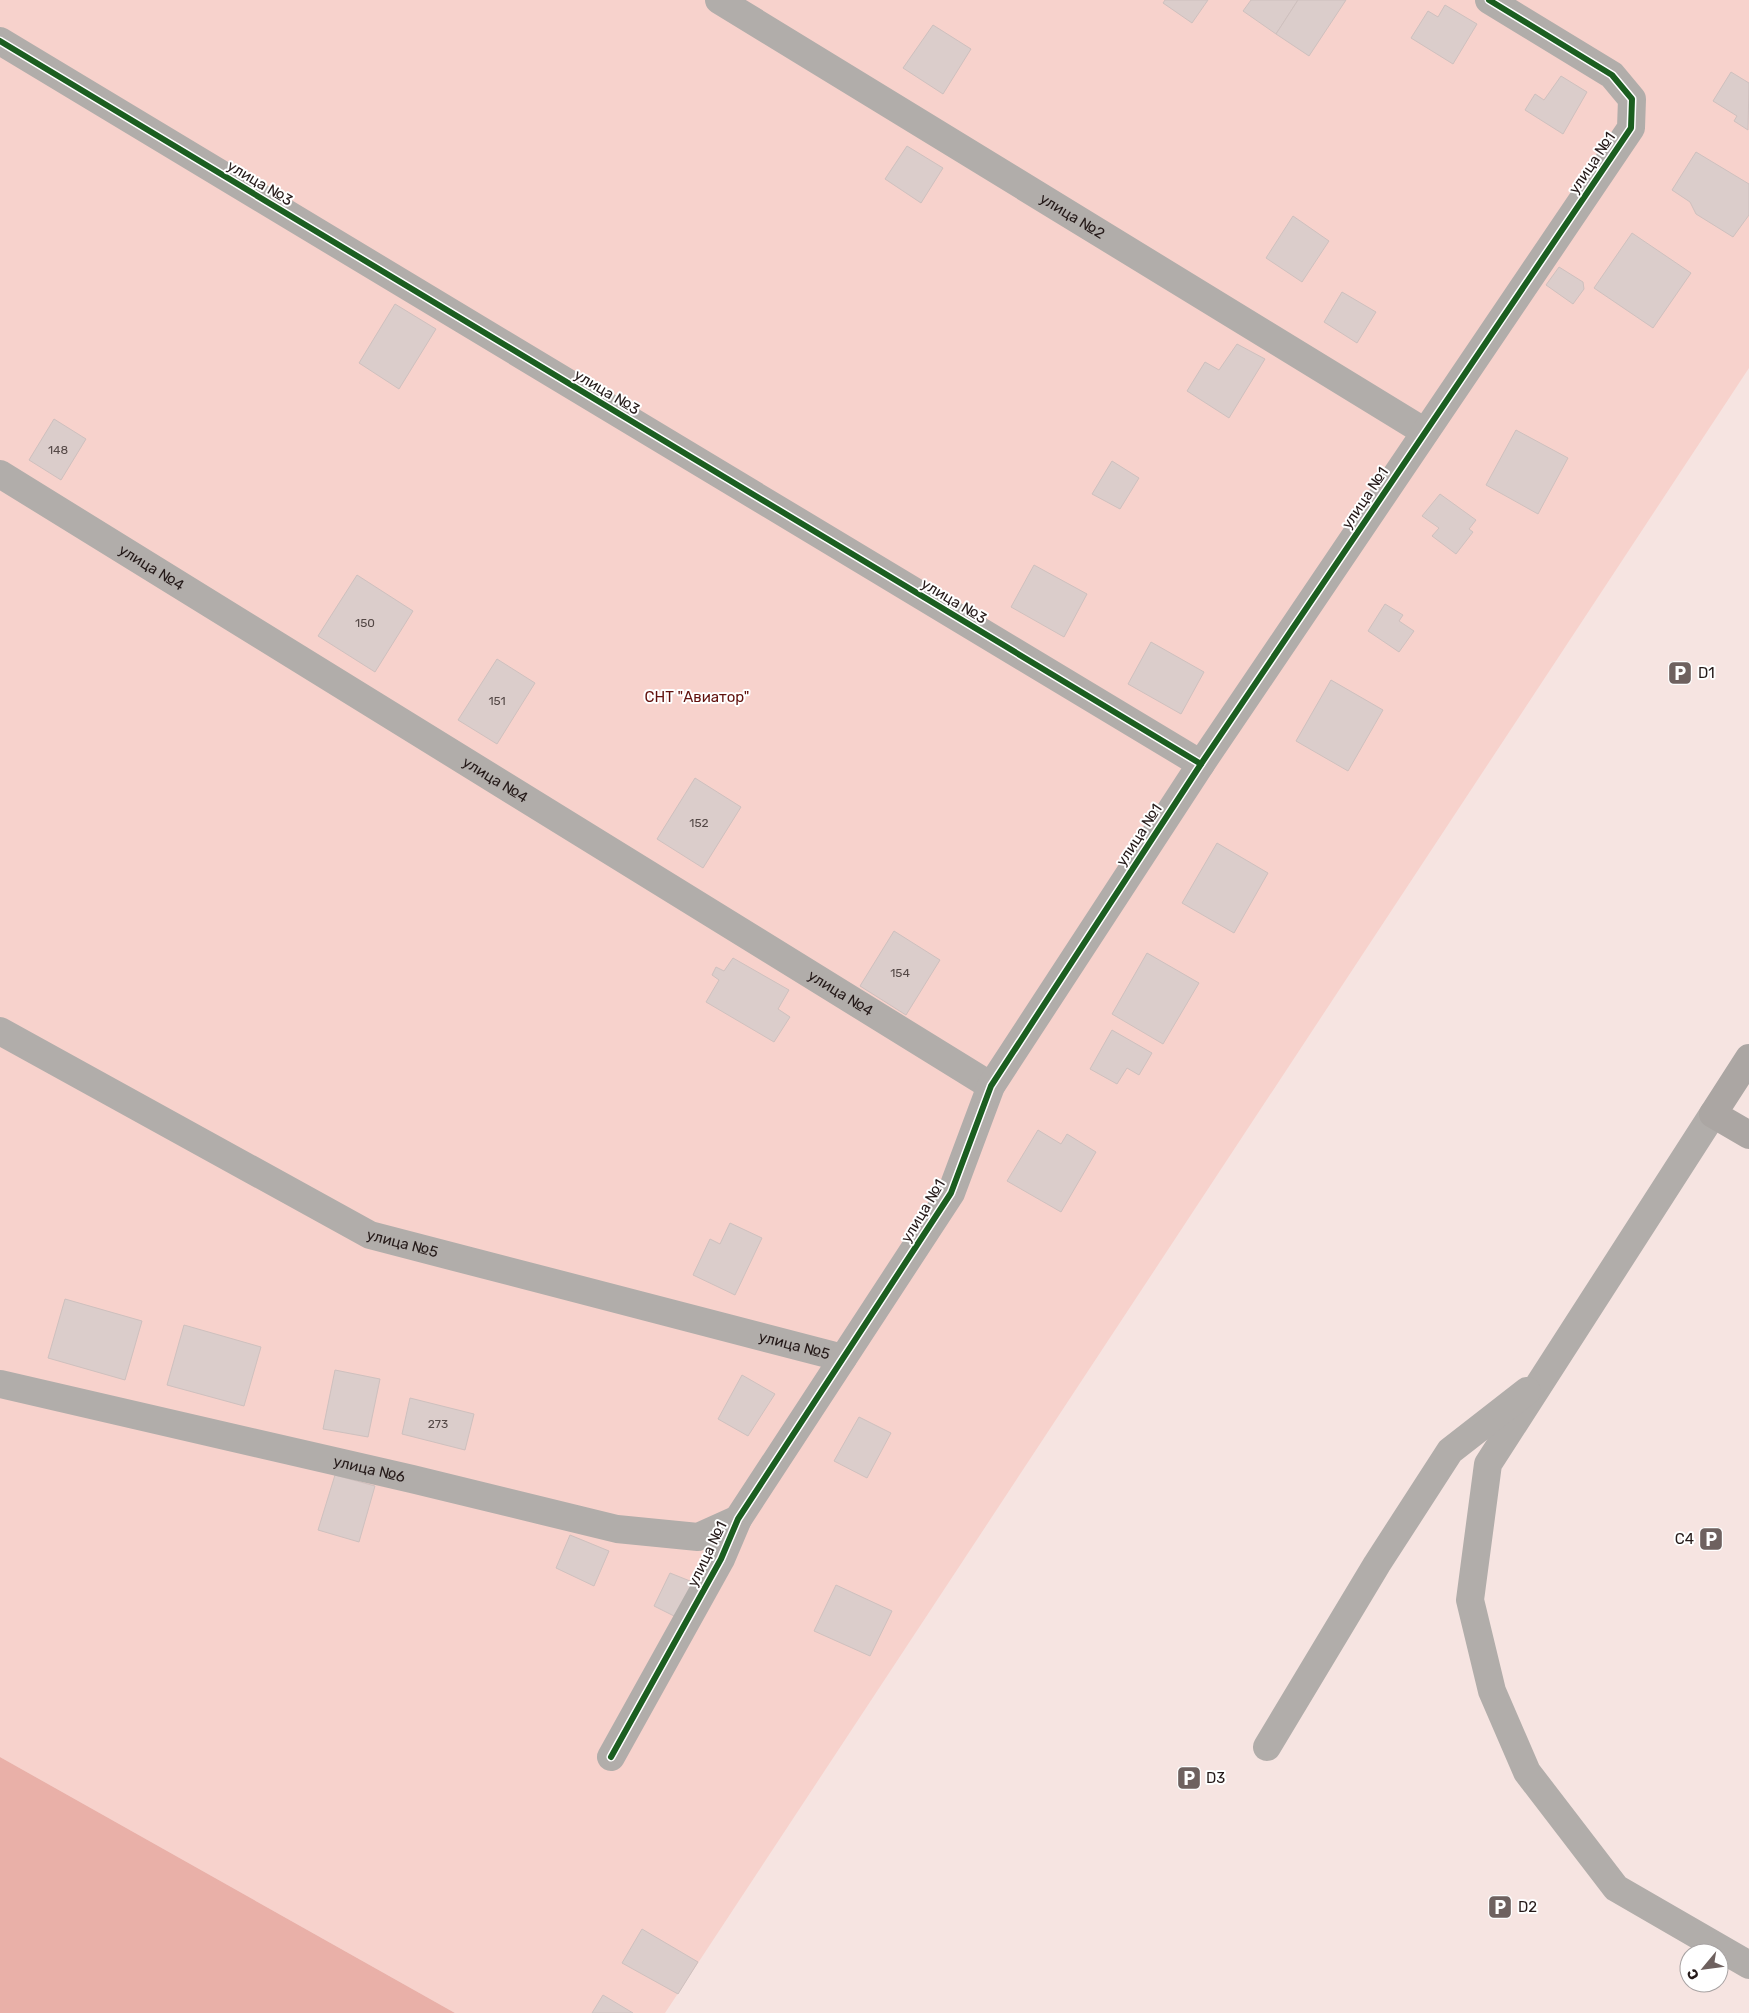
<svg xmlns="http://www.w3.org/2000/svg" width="1749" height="2013" font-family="Rubik,sans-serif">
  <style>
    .green { fill: #f7d2cc }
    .forest { fill: #e9b0a8 }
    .building { fill: #dbcdcb; stroke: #cec0be }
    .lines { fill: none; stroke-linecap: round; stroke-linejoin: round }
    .minor { stroke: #b1adaa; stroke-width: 28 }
    .major { stroke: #aba6a3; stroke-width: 28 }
    .cycleway-casing { stroke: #fff; stroke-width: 9 }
    .cycleway { stroke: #1b5e20; stroke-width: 6 }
    .labels { text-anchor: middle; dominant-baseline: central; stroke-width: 4; stroke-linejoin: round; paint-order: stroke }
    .number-label { font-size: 12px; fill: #544846 }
    .street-label { font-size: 15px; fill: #251a19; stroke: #fff }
    .poi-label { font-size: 15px; fill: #251a19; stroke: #fff; text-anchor: start }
    .park-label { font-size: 15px; fill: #61110d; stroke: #fff }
  </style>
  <rect width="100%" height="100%" fill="#f6e4e1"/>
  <polygon class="green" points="0,0 1749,0 1749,368 665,2013 455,2013 0,1757"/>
  <polygon class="forest" points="0,1757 455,2013 0,2013"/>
  <g class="building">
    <polygon points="1165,0 1208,0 1192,23 1163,3"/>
    <polygon points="1251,0 1298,0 1276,34 1243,11"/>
    <polygon points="1298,0 1346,0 1309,56 1276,34"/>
    <polygon points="1445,5 1477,24 1453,64 1411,38 1428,11 1438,17"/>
    <polygon points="933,25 971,49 943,94 903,68"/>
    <polygon points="1731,72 1749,83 1748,130 1734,121 1737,116 1713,101"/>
    <polygon points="1561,76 1587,92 1563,134 1525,110 1535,94 1544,100"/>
    <polygon points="907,146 943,168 921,203 885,179"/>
    <polygon points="1696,152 1749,184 1749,215 1733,237 1696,214 1690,202 1672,190"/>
    <polygon points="1293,216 1329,241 1302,282 1266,258"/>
    <polygon points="1632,233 1691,273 1653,328 1594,288"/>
    <polygon points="1559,267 1583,282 1584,289 1573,304 1546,285"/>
    <polygon points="1342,292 1376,312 1357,343 1324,322"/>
    <polygon points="395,304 436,329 399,389 359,363"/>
    <polygon points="1237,344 1265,359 1229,418 1187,391 1205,362 1219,370"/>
    <polygon points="54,419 86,439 61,480 29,460"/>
    <polygon points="1516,430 1568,458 1538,514 1486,485"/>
    <polygon points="1112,461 1139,478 1120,509 1092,494"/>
    <polygon points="1440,494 1476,520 1469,529 1473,532 1456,554 1432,536 1439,528 1422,516"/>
    <polygon points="1034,565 1087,594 1064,637 1011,607"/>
    <polygon points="357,575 413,611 375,672 318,636"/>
    <polygon points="1385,604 1403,615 1399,621 1414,631 1399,652 1368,631"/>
    <polygon points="1151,642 1204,672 1181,714 1128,684"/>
    <polygon points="497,659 535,683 497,744 458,720"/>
    <polygon points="1331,680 1383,710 1348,771 1296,741"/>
    <polygon points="695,778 741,807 703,868 657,839"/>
    <polygon points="1217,843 1268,873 1234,933 1182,903"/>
    <polygon points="894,931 940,960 906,1015 860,986"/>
    <polygon points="1147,953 1199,983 1163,1044 1112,1014"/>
    <polygon points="733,958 789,990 778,1009 790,1017 774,1042 706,1002 719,980 712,975 716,967 724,971"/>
    <polygon points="1112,1030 1152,1053 1139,1075 1127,1068 1117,1084 1090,1069"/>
    <polygon points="1038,1130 1061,1144 1067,1134 1096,1152 1061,1212 1007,1181"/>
    <polygon points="730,1223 762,1238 735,1295 693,1275 710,1239 720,1244"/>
    <polygon points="65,1299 142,1321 125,1380 48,1358"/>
    <polygon points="184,1325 261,1347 244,1406 167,1385"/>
    <polygon points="335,1370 380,1379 368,1437 323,1429"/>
    <polygon points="742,1375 775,1394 748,1436 718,1419"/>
    <polygon points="410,1398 474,1414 465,1450 402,1434"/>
    <polygon points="859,1417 891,1433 867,1478 834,1461"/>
    <polygon points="335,1475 375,1486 359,1542 318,1530"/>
    <polygon points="570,1535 609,1551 594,1586 556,1568"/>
    <polygon points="670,1573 700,1585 684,1621 654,1606"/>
    <polygon points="836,1585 892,1611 870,1656 814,1631"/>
    <polygon points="642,1929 698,1962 678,1994 622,1963"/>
    <polygon points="603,1995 633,2013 592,2013"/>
  </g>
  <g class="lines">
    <g class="minor">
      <path id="s1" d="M719,0L1425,432"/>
      <polyline points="0,41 1201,764"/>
      <path id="s2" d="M0,474L991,1086"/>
      <path id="s3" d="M0,1031L370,1235L843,1358"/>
      <polyline points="1713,1114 1488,1464 1470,1600 1492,1691 1527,1772 1616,1888 1749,1965"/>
      <path id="s4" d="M0,1384L412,1479L617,1529L698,1537L738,1519"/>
      <polyline points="1267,1747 1377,1564 1450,1451 1527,1391"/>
      <polyline points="611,1757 721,1559 738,1519 951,1193 991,1086 1201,764 1631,128 1632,99 1612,75 1489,0"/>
    </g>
    <polyline class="major" points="1749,1058 1713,1114 1749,1135"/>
    <defs>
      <g id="cycleway">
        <polyline points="0,41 1201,764"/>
        <polyline points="611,1757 721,1559 738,1519 951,1193 991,1086 1201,764 1631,128 1632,99 1612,75 1489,0"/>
      </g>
    </defs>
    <use href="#cycleway" class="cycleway-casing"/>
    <use href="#cycleway" class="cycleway"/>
  </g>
  <defs>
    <symbol id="parking-square" viewBox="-11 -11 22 22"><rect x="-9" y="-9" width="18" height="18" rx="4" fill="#6e615f" stroke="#fff"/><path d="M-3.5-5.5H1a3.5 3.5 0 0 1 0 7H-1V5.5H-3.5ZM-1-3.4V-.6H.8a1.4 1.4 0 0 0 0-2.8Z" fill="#fff"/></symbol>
  </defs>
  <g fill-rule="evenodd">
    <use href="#parking-square" x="1666" y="659" width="28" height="28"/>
    <use href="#parking-square" x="1697" y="1525" width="28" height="28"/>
    <use href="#parking-square" x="1175" y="1764" width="28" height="28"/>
    <use href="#parking-square" x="1486" y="1893" width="28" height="28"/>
  </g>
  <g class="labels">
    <g class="number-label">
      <text x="58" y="450">148</text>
      <text x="365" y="623">150</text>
      <text x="497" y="701">151</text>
      <text x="699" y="823">152</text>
      <text x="900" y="973">154</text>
      <text x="438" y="1424">273</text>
    </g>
    <g class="street-label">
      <text transform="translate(1592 163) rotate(-56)">улица №1</text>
      <text transform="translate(260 183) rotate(31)">улица №3</text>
      <text stroke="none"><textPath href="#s1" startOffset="414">улица №2</textPath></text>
      <text transform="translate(607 392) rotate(31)">улица №3</text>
      <text transform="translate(1365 498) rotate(-56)">улица №1</text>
      <text stroke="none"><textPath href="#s2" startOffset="178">улица №4</textPath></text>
      <text transform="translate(954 601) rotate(31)">улица №3</text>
      <text stroke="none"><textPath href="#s2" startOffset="582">улица №4</textPath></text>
      <text transform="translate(1139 835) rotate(-57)">улица №1</text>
      <text stroke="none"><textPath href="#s2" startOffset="988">улица №4</textPath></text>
      <text transform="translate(923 1211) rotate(-59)">улица №1</text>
      <text stroke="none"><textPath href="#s3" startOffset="456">улица №5</textPath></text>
      <text stroke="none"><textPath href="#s3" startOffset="861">улица №5</textPath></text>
      <text stroke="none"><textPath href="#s4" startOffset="379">улица №6</textPath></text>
      <text transform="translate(707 1554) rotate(-64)">улица №1</text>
    </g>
    <g class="poi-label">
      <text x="1698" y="673">D1</text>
      <text x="1694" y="1539" text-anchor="end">C4</text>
      <text x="1206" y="1778">D3</text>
      <text x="1518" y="1907">D2</text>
    </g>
    <g class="park-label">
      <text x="697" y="697">СНТ "Авиатор"</text>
    </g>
  </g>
  <g transform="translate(1704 1968) rotate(241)"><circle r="24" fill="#ffffff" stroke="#a8a3a3"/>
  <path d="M0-4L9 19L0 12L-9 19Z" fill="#6e615f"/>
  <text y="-8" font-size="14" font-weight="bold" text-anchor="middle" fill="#251a19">С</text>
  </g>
</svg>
